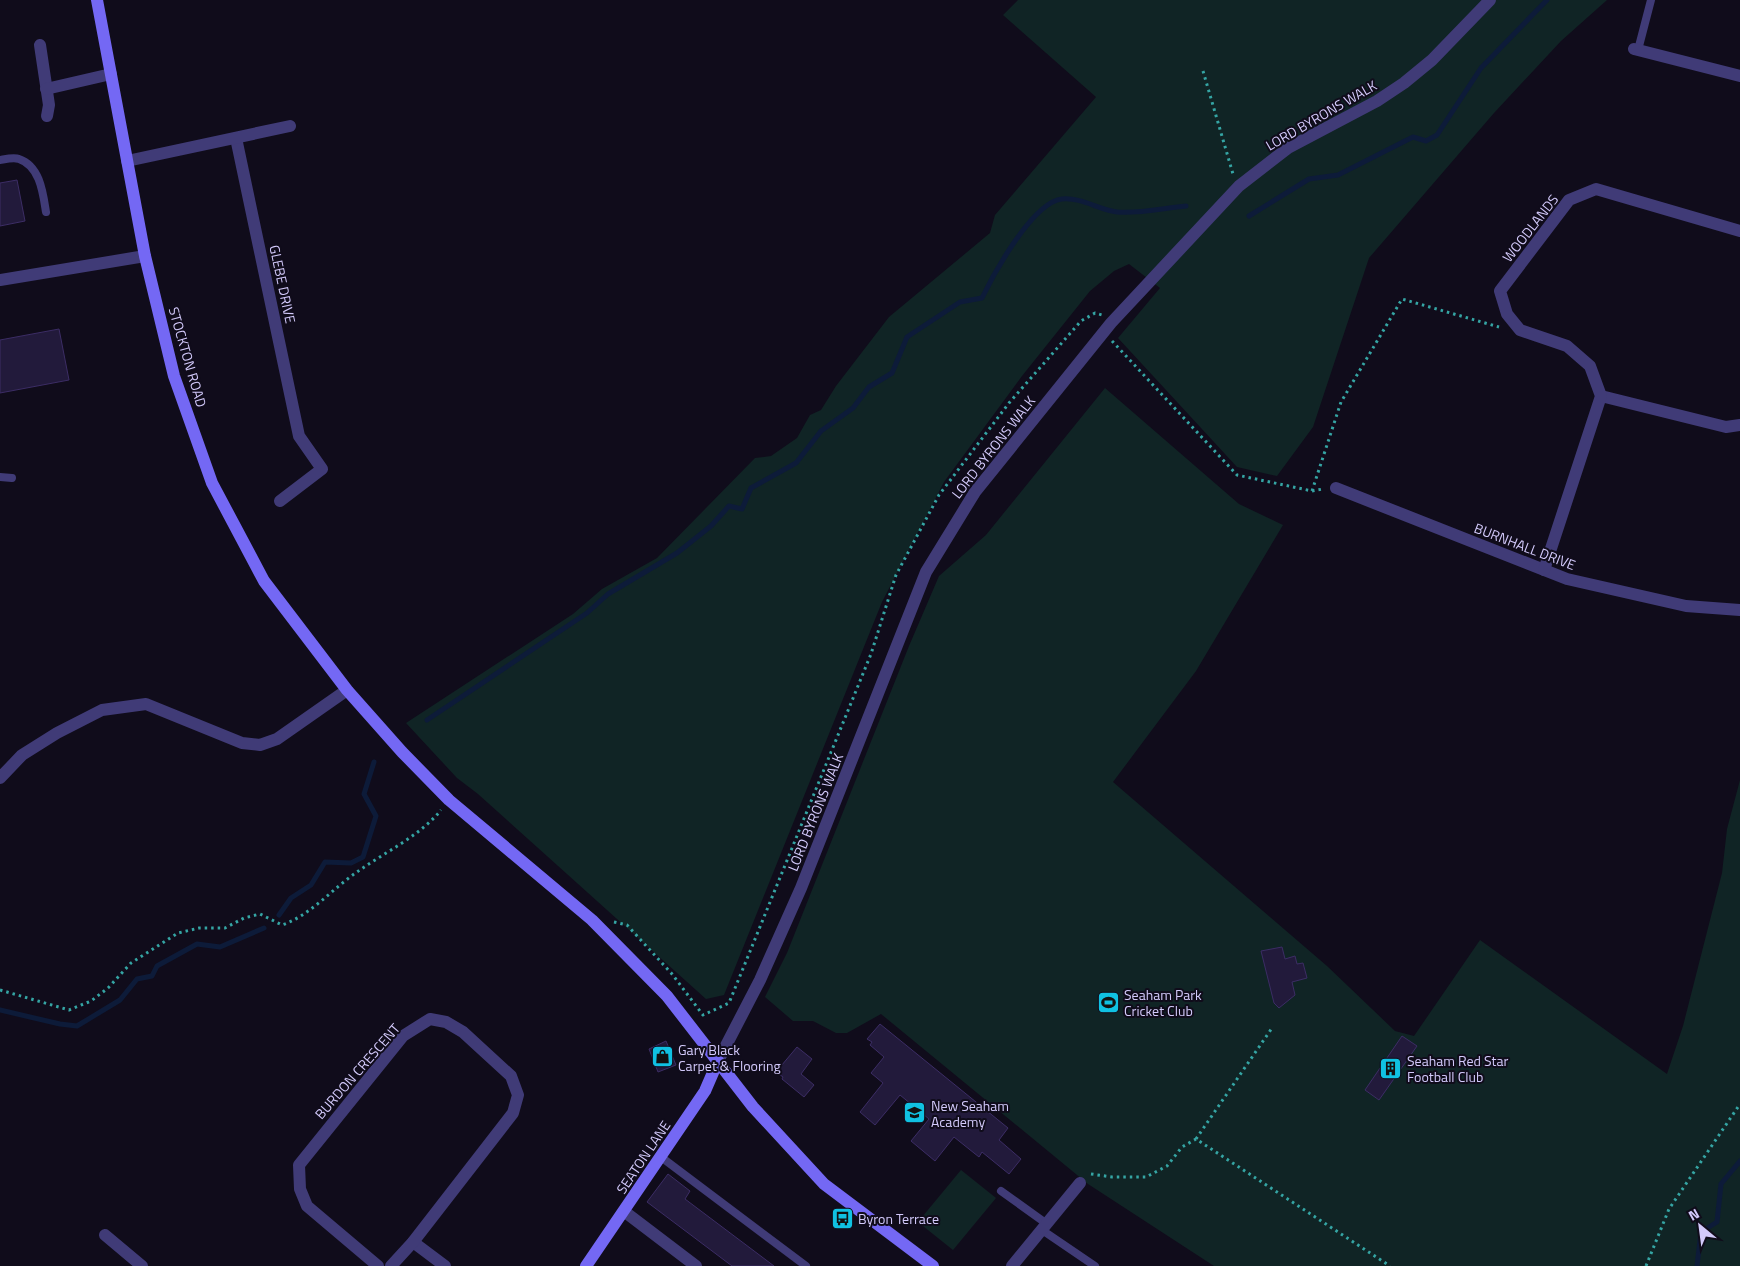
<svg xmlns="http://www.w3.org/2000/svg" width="1740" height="1266" font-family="'Titillium Web',sans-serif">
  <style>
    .green { fill: #102425 }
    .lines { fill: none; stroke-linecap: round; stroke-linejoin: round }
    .stream { stroke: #0d1b39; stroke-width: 5 }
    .building { fill: #221a3b; stroke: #3c2d65 }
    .path { stroke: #35a5a4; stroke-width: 3; stroke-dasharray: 2.5 4; stroke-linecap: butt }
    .lane { stroke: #403b77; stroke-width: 8 }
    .street { stroke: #403b77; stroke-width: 12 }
    .secondary { stroke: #7468f4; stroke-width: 12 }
    .labels { text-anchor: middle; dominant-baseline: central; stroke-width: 4; stroke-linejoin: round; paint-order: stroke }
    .street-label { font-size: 14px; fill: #d3cafb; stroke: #100c1b }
    .poi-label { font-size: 14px; fill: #d3cafb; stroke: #100c1b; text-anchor: start }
  </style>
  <rect width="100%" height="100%" fill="#100c1b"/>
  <g class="green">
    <polygon points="1018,0 1607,0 1561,41 1494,113 1369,258 1313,427 1277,476 1237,467 1118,338 1160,288 1129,264 1114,271 1090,291 1022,376 944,482 882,602 724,995 706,999 478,794 457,778 406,723 573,614 602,589 657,558 755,458 771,456 797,438 810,415 821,410 836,386 889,317 990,233 995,215 1096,97 1003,15"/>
    <polygon points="1105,388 1239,504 1283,525 1196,671 1113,782 1327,966 1395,1031 1414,1036 1480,940 1667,1074 1683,1026 1722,873 1727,829 1740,780 1740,1266 1214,1266 1088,1184 881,1014 847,1033 836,1033 813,1021 793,1021 765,997 787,953 909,646 939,576 986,535"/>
    <polygon points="961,1170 996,1198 953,1250 918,1222"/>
  </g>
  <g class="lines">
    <g class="stream">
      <polyline points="1249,216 1309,179 1338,175 1413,137 1426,141 1437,135 1481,68 1547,0"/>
      <path d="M427,720L587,613L608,594L677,553L711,526L729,506L742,509L751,488L796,463L821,431L853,408L869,387L892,373L907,337L960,302L982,298C994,273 1033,202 1062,199C1081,197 1099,210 1117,212C1139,214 1164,208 1186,206"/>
      <polyline points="279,915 291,898 311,885 325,862 351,863 363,857 376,816 364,794 374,762"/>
      <polyline points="0,1010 60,1024 77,1026 120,1000 137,979 152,976 157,966 197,944 220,947 264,928"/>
      <polyline points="1697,1266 1701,1232 1717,1222 1721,1184 1740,1161"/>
    </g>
  </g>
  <g class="building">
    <polygon points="17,180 25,221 0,226 0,183"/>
    <polygon points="59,329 69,380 0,393 0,340"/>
    <polygon points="1282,947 1285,959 1295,956 1297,964 1303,963 1307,978 1292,982 1295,995 1279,1008 1274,1003 1261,951"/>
    <polygon points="880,1024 1008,1128 999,1140 1021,1159 1009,1174 982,1152 979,1157 954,1137 935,1161 911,1141 929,1119 900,1095 875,1125 860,1112 883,1083 871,1073 884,1057 870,1045 872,1042 867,1039"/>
    <polygon points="1402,1036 1417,1046 1379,1100 1365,1090"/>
    <polygon points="666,1041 676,1065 658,1072 649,1049"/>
    <polygon points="797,1047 812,1059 801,1074 814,1085 804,1097 782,1079 783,1077 776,1072"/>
    <polygon points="668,1174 690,1191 685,1199 774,1266 732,1266 647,1202"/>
  </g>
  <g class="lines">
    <g class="path">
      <polyline points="1203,71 1233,174"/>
      <polyline points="1112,341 1237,475 1312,491 1323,489"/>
      <polyline points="1312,491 1341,402 1402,299 1499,327"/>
      <polyline points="614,922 627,925 672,974 703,1015 729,1003 871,654 896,575 939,495 1009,403 1081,321 1095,313 1102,315"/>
      <path d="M0,990L69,1010L91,1001L108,988L131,963L178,933L199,928H225L244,918L260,914L282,925C311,915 332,889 357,872C385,852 420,836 441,810"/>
      <polyline points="1196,1139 1272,1028"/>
      <polyline points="1091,1174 1112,1177 1146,1177 1167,1166 1182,1147 1196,1139 1390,1266"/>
      <polyline points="1646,1266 1669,1209 1740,1104"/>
    </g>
    <g class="lane">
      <polyline points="1638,50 1651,0"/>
      <path d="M0,160C6,159 14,157 19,159C40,166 43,193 46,212"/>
      <polyline points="0,477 12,478"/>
      <polyline points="661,1157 806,1266"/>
      <polyline points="1001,1191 1047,1224"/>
      <polyline points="1042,1230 1095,1266"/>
    </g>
    <g class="street">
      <polyline points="40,45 49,105 47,116"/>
      <polyline points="1634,49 1740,76"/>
      <polyline points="46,89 111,74"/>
      <polyline points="236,138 299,436 322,469 280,501"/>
      <polyline points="127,161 290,126"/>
      <polyline points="0,280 145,256"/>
      <polyline points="1601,396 1726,427 1740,425"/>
      <polyline points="1336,488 1567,579 1686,606 1740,610"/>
      <polyline points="1544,570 1601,396 1590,366 1567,346 1520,330 1507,314 1500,291 1569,200 1596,189 1740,231"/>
      <polyline points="0,778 22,755 57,733 102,710 146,704 242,743 260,745 277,739 347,690"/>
      <polyline points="718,1061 760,980 801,888 926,572 975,492 1111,323 1239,186 1288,148 1377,101 1404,83 1432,60 1490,0"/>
      <polyline points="625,1212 696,1266"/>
      <polyline points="105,1235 142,1266"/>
      <polyline points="413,1242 445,1266"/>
      <polyline points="378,1266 307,1206 300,1189 299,1165 403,1036 430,1019 446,1022 463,1032 511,1076 518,1095 513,1113 413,1242 391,1266"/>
      <polyline points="1012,1266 1080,1183"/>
    </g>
    <g class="secondary">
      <polyline points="97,0 145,256 174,376 212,483 264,581 347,690 402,752 449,800 592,920 667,996 753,1107 824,1184 933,1266"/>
      <polyline points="586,1266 705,1091 718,1061"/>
    </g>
  </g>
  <defs>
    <symbol id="stadium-square" viewBox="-11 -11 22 22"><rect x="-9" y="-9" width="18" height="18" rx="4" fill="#10c1e2" stroke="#100c1b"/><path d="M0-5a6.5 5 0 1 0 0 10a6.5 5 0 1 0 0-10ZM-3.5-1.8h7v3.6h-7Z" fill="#111"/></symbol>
    <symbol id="shop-square" viewBox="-11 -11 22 22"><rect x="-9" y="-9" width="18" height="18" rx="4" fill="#10c1e2" stroke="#100c1b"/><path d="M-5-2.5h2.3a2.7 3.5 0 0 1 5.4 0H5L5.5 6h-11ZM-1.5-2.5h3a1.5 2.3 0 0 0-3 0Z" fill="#111"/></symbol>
    <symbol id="building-square" viewBox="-11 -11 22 22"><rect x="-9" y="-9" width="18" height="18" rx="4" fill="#10c1e2" stroke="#100c1b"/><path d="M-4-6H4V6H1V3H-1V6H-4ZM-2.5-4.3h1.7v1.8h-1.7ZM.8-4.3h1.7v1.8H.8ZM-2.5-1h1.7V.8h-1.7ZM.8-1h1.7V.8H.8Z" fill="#111"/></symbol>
    <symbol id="school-square" viewBox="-11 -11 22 22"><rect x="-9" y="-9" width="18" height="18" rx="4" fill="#10c1e2" stroke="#100c1b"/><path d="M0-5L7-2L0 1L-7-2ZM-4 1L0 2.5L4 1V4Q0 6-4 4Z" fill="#111"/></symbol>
    <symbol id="bus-square" viewBox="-11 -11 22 22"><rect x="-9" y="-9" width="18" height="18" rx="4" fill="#10c1e2" stroke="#100c1b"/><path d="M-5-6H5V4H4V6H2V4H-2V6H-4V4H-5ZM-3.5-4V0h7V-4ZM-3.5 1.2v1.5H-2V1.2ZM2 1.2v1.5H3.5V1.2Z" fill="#111"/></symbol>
  </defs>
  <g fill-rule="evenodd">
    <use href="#stadium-square" x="1096" y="990" width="25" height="25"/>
    <use href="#shop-square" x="650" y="1044" width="25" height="25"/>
    <use href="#building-square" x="1378" y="1056" width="25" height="25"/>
    <use href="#school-square" x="902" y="1100" width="25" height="25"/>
    <use href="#bus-square" x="830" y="1206" width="25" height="25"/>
  </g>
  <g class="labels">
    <g class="street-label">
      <text transform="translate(1321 115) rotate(-30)">LORD BYRONS WALK</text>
      <text transform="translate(1530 228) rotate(-52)">WOODLANDS</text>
      <text transform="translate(283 284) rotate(78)">GLEBE DRIVE</text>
      <text transform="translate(188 357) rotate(74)">STOCKTON ROAD</text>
      <text transform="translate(993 447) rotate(-52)">LORD BYRONS WALK</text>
      <text transform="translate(1525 546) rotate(21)">BURNHALL DRIVE</text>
      <text transform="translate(815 812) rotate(-68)">LORD BYRONS WALK</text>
      <text transform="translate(357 1071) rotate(-49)">BURDON CRESCENT</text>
      <text transform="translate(643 1157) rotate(-56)">SEATON LANE</text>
    </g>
    <g class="poi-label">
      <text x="1124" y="994">Seaham Park<tspan x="1124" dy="16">Cricket Club</tspan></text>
      <text x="678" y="1049">Gary Black<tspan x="678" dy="16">Carpet &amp; Flooring</tspan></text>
      <text x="1407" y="1060">Seaham Red Star<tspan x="1407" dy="16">Football Club</tspan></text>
      <text x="931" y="1105">New Seaham<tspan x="931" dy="16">Academy</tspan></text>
      <text x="858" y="1218">Byron Terrace</text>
    </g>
  </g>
  <g transform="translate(1700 1226) rotate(331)" stroke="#100c1b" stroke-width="4" paint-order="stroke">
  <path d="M0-4L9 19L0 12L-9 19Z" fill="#d3cafb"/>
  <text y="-8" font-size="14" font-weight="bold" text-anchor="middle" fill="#d3cafb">N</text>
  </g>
</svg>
